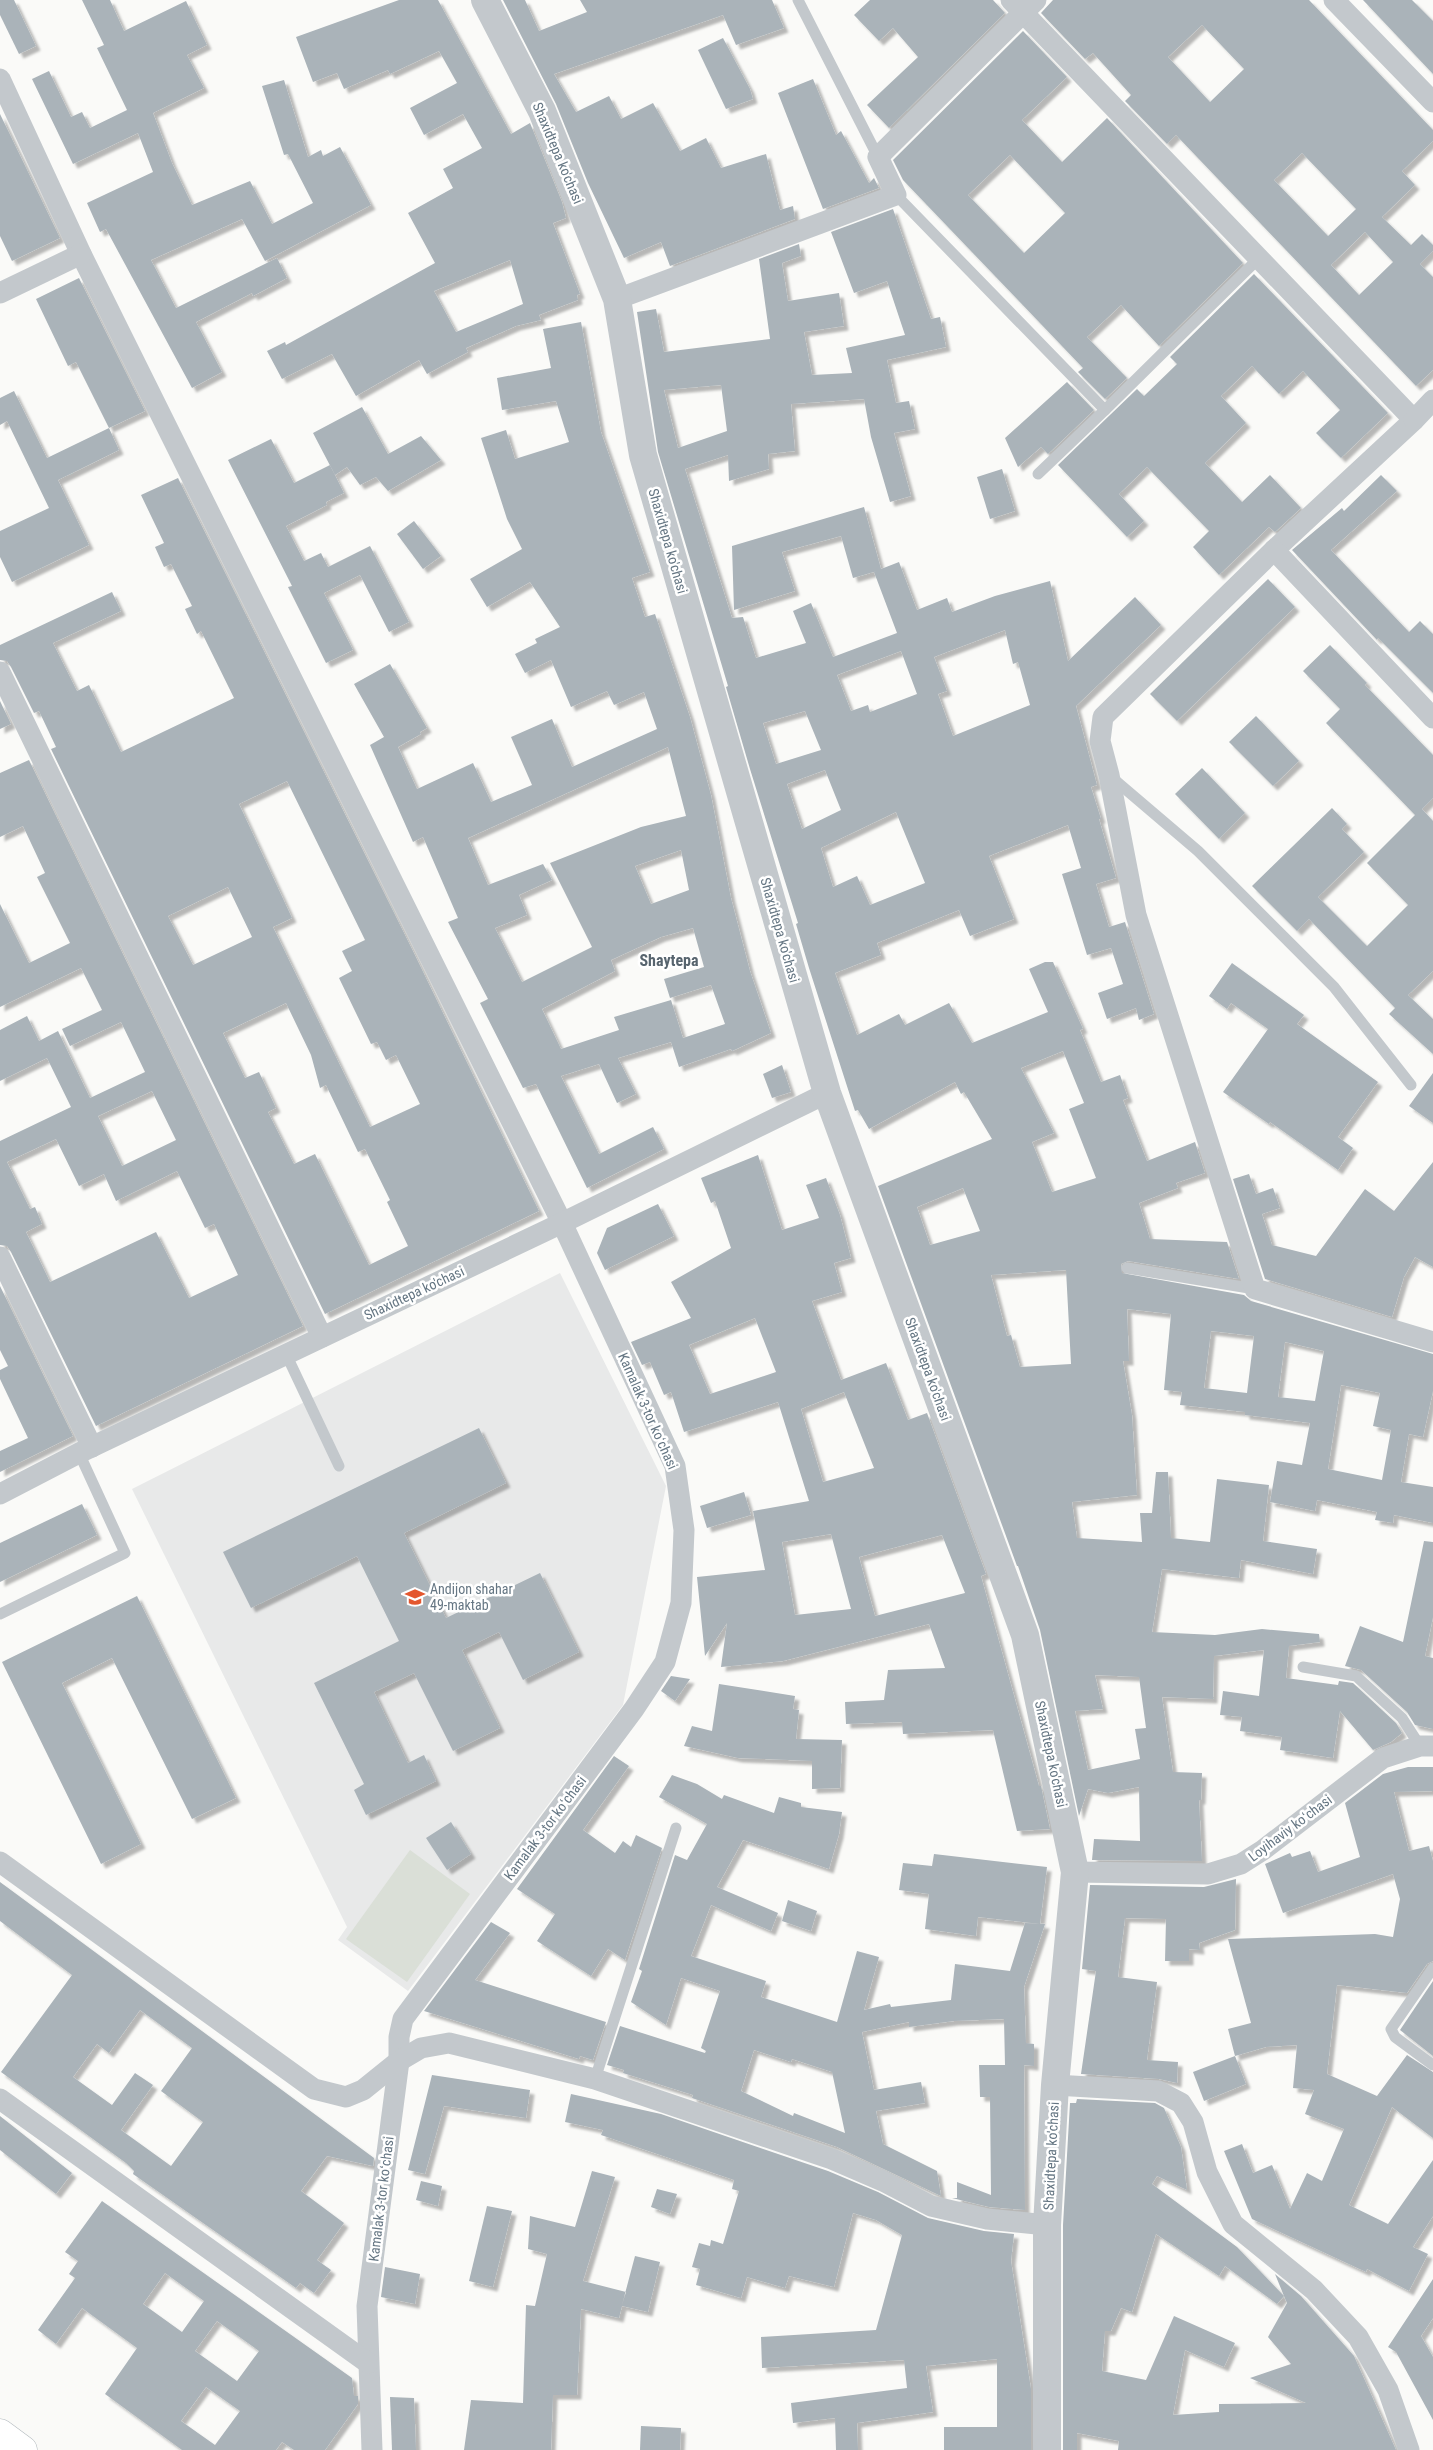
<svg xmlns="http://www.w3.org/2000/svg" width="1433" height="2450" font-family="'Roboto Condensed',sans-serif">
  <style>
    .built { fill: #e8e9e9 }
    .green { fill: #dadfd7 }
    .building { fill: #aab3b9; fill-rule: evenodd; filter: url(#shadow) }
    .lines { fill: none; stroke-linecap: round; stroke-linejoin: round }
    .secondary-casing { stroke: #b3babf; stroke-width: 29 }
    .service { stroke: #c3c8cc; stroke-width: 11 }
    .minor { stroke: #c3c8cc; stroke-width: 21 }
    .tertiary { stroke: #c3c8cc; stroke-width: 28 }
    .secondary { stroke: #fff; stroke-width: 28 }
    .labels { text-anchor: middle; dominant-baseline: central; stroke-width: 5; stroke-linejoin: round; paint-order: stroke }
    .street-label { font-size: 14px; fill: #657683; stroke: #fff }
    .poi-label { font-size: 14px; fill: #657683; stroke: #fff; text-anchor: start }
    .quarter-label { font-size: 16px; font-weight: bold; fill: #57646e; stroke: #fff }
  </style>
  <defs>
    <filter id="shadow"><feDropShadow dx="4.5" dy="4.5" stdDeviation="1" flood-color="#0004"/></filter>
  </defs>
  <rect width="100%" height="100%" fill="#fafaf8"/>
  <polygon class="built" points="560,1273 666,1486 623,1705 408,1991 338,1940 347,1927 132,1489"/>
  <polygon class="green" points="410,1850 470,1894 407,1982 346,1939"/>
  <g class="building">
    <polygon points="0,0 14,0 36,46 19,54 0,15"/>
    <polygon points="82,0 110,0 124,31 186,1 207,45 187,55 204,88 153,113 172,163 192,205 250,181 272,224 313,203 288,154 284,155 262,86 284,80 308,157 321,150 323,156 340,147 371,205 265,261 242,219 151,260 176,308 277,258 287,278 253,296 252,293 196,322 222,372 192,388 106,229 100,232 87,203 153,172 138,133 73,164 32,79 49,71 71,117 82,112 90,128 127,110 97,48 104,45"/>
    <path d="M399,0H438L511,134L530,123L562,202L566,218L553,223L580,294L577,295L578,300L539,315L541,320L516,326L466,348L468,352L427,374L419,360L356,396L332,354L282,379L267,351L285,342L286,345L435,263L408,213L453,188L443,169L482,148L463,114L424,135L410,108L457,83L439,51L390,74L388,70L344,89L337,73L313,82L296,37ZM510,260L523,304L456,332L434,291Z"/>
    <polygon points="503,0 525,0 539,31 587,12 580,0 772,0 784,28 736,45 723,15 554,74 576,112 609,96 621,119 653,103 680,151 706,138 721,168 766,154 780,210 793,206 795,219 670,266 661,242 624,258 588,183 556,104"/>
    <polygon points="870,0 993,0 1005,13 889,128 867,105 918,57 893,28 879,41 854,15"/>
    <path d="M1053,0H1309L1433,130V141L1402,171L1415,185L1382,217L1411,245L1422,234L1433,245V251L1420,264L1433,277V370L1416,386L1176,135L1167,144L1125,101L1131,95L1093,53L1085,59L1041,13ZM1202,25L1244,69L1210,102L1168,57ZM1302,153L1356,209L1328,236L1274,180ZM1365,232L1393,262L1359,295L1331,265Z"/>
    <polygon points="1363,0 1412,0 1433,21 1433,74"/>
    <path d="M1023,31L1067,77L1022,120L1062,162L1107,118L1243,263L1159,346L1121,305L1087,337L1127,378L1105,399L1078,372L1083,368L903,180L893,160ZM1010,155L1065,213L1024,253L968,195Z"/>
    <polygon points="723,38 750,89 753,99 726,109 698,50"/>
    <polygon points="813,79 836,135 841,131 869,183 874,178 879,188 823,209 778,93"/>
    <polygon points="0,114 60,238 12,261 0,236"/>
    <path d="M893,209L931,319L940,317L946,347L887,360L896,403L909,401L915,429L894,433L911,496L890,502L871,437L864,399L791,404L795,451L768,454L769,469L729,481L728,455L685,469L732,618L743,617L756,658L806,643L793,611L811,603L833,657L897,633L874,572L877,571L853,578L841,536L782,552L795,591L734,610L732,546L864,507L881,569L899,562L917,610L947,598L952,612L995,596L1050,581L1068,661L1135,597L1161,625L1076,706L1097,785L1091,787L1101,819H1099L1116,878L1096,884L1109,927L1125,922L1154,1014L1139,1020L1136,1008L1107,1019L1098,993L1123,984L1111,948L1087,955L1062,874L1081,868L1068,825L989,856L1014,919L970,936L959,910L877,943L881,955L835,973L857,1035L899,1014L905,1025L949,1003L972,1043L1048,1012L1029,969L1045,962H1053L1083,1029L1080,1030L1101,1082L1120,1075L1128,1098L1123,1100L1147,1161L1195,1142L1205,1173L1176,1183L1178,1188L1139,1203L1150,1239L1227,1242L1239,1279L1128,1261L1121,1264L1122,1273L1244,1295L1251,1301L1433,1354V1391L1423,1437L1409,1434L1401,1482L1433,1487V1523L1394,1515L1393,1523L1375,1520L1377,1512L1317,1500L1315,1511L1270,1502L1277,1461L1302,1465L1310,1423L1245,1415V1412L1180,1405L1182,1392L1164,1390L1171,1314L1127,1309L1129,1361H1123L1132,1415L1137,1495L1072,1502L1077,1538L1142,1542L1140,1513H1152L1156,1472H1168L1171,1538L1210,1542L1217,1479L1269,1485L1263,1541L1317,1549L1313,1574L1241,1560L1239,1578L1162,1569L1152,1632L1215,1635L1262,1629L1319,1634L1320,1642L1289,1646L1286,1678L1338,1685L1339,1681L1353,1683L1396,1723L1402,1733L1391,1742L1373,1750L1340,1711L1333,1758L1280,1750L1282,1737L1240,1731L1242,1717L1220,1715L1223,1691L1259,1696L1264,1650L1214,1656L1213,1699L1162,1697L1173,1772L1202,1773L1201,1800H1199L1202,1861L1092,1860L1094,1839L1140,1841L1139,1787L1108,1793L1088,1789L1079,1816L1040,1630L1018,1566H1017L878,1186L992,1139L964,1092L961,1094L955,1082L869,1129L858,1110L855,1111L809,968L796,924L798,923L750,769L726,687L728,686L658,452L637,312L656,309L664,352L770,339L759,259L799,244L801,256L782,263L788,301L839,293L844,326L804,332L812,375L852,373L846,348L905,335L887,281L854,293L831,232ZM721,385L727,431L678,448L664,390ZM1005,630L1013,664L1018,662L1030,705L953,736L938,694L947,691L934,657ZM901,651L917,694L870,712L868,705L851,711L837,675ZM805,711L821,750L776,764L763,723ZM825,770L841,810L802,829L787,784ZM896,812L925,883L870,905L857,876L833,887L821,848ZM1063,1051L1084,1103L1069,1109L1096,1178L1052,1192L1032,1142L1054,1133L1021,1068ZM963,1188L980,1231L930,1245L917,1207ZM1066,1270L1071,1364L1020,1367L1011,1335L1007,1336L991,1275ZM1211,1331L1254,1336L1247,1393L1204,1388ZM1285,1342L1324,1351L1315,1401L1278,1397ZM1341,1385L1380,1393L1373,1426L1391,1430L1382,1480L1328,1469ZM1095,1675L1139,1677L1146,1728L1135,1729L1140,1759L1088,1770L1075,1711L1103,1709Z"/>
    <polygon points="1254,274 1388,413 1341,458 1316,433 1340,410 1303,371 1279,394 1252,366 1221,396 1246,423 1205,463 1242,502 1270,475 1301,508 1275,532 1269,527 1219,575 1193,547 1209,531 1147,467 1119,494 1144,521 1127,537 1058,465 1137,389 1144,396 1177,364 1170,357"/>
    <polygon points="79,278 145,411 109,428 76,362 68,366 36,299"/>
    <path d="M581,322L601,432L650,572L632,578L645,617L655,614L690,717L711,795L731,898L750,971L771,1033L732,1051L731,1049L679,1067L671,1042L618,1058L636,1094L617,1103L599,1064L561,1076L599,1154L653,1127L664,1149L587,1188L536,1084L523,1088L480,1003L488,999L448,922L458,918L423,837L413,842L394,799L370,745L384,737L354,684L390,664L427,728L420,732L421,734L398,747L417,789L473,763L491,802L532,785L511,737L552,719L572,767L657,729L644,692L614,705L607,691L571,707L551,660L525,673L515,654L537,643L535,639L560,627L530,582L487,607L470,579L522,549L507,519L481,438L506,430L515,459L569,442L556,401L502,410L497,378L551,368L543,329ZM668,747L686,816L641,827L550,863L592,947L522,982L495,928L527,915L519,895L552,880L543,864L488,885L468,838ZM681,850L689,890L651,904L635,866ZM693,928L704,967L664,979L670,998L711,985L725,1024L683,1038L671,1000L614,1017L619,1030L561,1049L542,1009L615,971L611,960L661,937Z"/>
    <polygon points="1067,382 1094,410 1048,454 1041,447 1018,467 1005,438"/>
    <polygon points="14,391 47,458 109,428 119,450 58,480 89,545 12,582 0,557 0,531 49,508 7,421 0,425 0,398"/>
    <polygon points="362,407 388,454 421,436 441,460 388,491 376,477 360,485 347,467 335,475 313,433"/>
    <polygon points="271,439 294,483 330,465 344,493 326,502 327,505 286,526 304,561 321,553 328,567 370,546 409,622 389,632 360,575 324,593 353,650 326,663 288,587 292,586 228,460"/>
    <polygon points="1002,469 1015,511 990,519 977,477"/>
    <polygon points="1381,475 1397,491 1331,550 1409,632 1420,621 1433,634 1433,693 1378,638 1377,640 1292,550 1342,508 1344,511"/>
    <path d="M178,478L411,947L539,1211L325,1314L51,749L56,747L39,711L34,713L11,667L7,661L0,660V645L112,592L121,611L53,643L77,691L89,685L121,752L234,698L201,631L197,634L185,609L192,606L171,564L164,567L155,547L164,543L141,495ZM287,781L365,940L342,951L352,971L339,978L371,1044L377,1042L386,1060L396,1055L420,1104L370,1127L273,927L292,918L239,804ZM228,887L252,937L193,965L168,916ZM286,1003L311,1055L320,1088L326,1085L358,1152L365,1149L390,1200L387,1202L408,1246L369,1265L315,1154L294,1164L268,1112L276,1108L259,1072L245,1078L223,1033Z"/>
    <polygon points="414,521 441,556 423,569 397,534"/>
    <polygon points="1268,579 1295,607 1177,721 1150,694"/>
    <polygon points="1330,645 1367,683 1365,685 1433,755 1433,798 1422,809 1433,821 1433,971 1408,995 1433,1019 1433,1054 1389,1014 1395,1008 1309,919 1297,931 1252,886 1332,808 1347,824 1342,829 1364,852 1318,897 1367,946 1408,905 1367,863 1416,814 1415,815 1326,723 1340,709 1303,671"/>
    <polygon points="0,701 11,724 0,729"/>
    <polygon points="1256,716 1299,761 1273,786 1229,742"/>
    <path d="M29,760L303,1326L96,1426L11,1252L7,1246L0,1245V1141L71,1107L47,1058L0,1081V1030L27,1016L39,1041L58,1031L90,1098L145,1072L121,1022L70,1046L62,1029L102,1010L81,968L0,1007V904L29,963L70,943L37,877L45,873L23,826L0,837V773ZM152,1091L176,1140L122,1166L98,1116ZM56,1139L79,1186L104,1174L116,1201L177,1171L205,1228L214,1224L238,1275L189,1298L156,1232L50,1282L26,1232L42,1224L35,1207L30,1209L7,1162Z"/>
    <polygon points="1202,768 1245,813 1219,839 1175,794"/>
    <polygon points="1232,963 1304,1015 1297,1024 1378,1082 1338,1137 1353,1148 1338,1170 1270,1122 1269,1124 1223,1092 1268,1029 1231,1003 1227,1009 1209,996"/>
    <polygon points="782,1065 791,1092 772,1098 763,1074"/>
    <polygon points="1433,1073 1433,1123 1409,1106"/>
    <path d="M758,1155L782,1230L819,1218L806,1185L826,1178L840,1215L851,1258L834,1263L842,1292L812,1301L841,1380L886,1363L908,1420L927,1413L986,1574L981,1576L1039,1786H1041L1050,1829L1017,1831L993,1730L903,1734L902,1722L846,1724L845,1702L884,1700L888,1670L945,1668L929,1624L783,1661L721,1667L727,1623L705,1656L697,1577L765,1570L753,1511L809,1501L778,1402L684,1432L671,1392L664,1395L650,1362L642,1365L631,1342L691,1318L671,1282L731,1248L715,1201L711,1203L701,1178ZM755,1318L776,1372L710,1394L689,1345ZM844,1392L874,1468L823,1482L801,1409ZM831,1534L851,1609L795,1615L782,1542ZM942,1535L965,1593L875,1616L859,1557Z"/>
    <polygon points="1433,1162 1433,1267 1415,1257 1404,1277 1392,1317 1265,1279 1233,1179 1249,1174 1256,1194 1273,1188 1280,1208 1262,1214 1272,1245 1316,1256 1365,1189 1394,1211"/>
    <polygon points="658,1204 674,1236 605,1270 597,1253 607,1228"/>
    <polygon points="0,1286 73,1436 0,1472 0,1451 28,1438 0,1379 0,1370 8,1366 0,1350"/>
    <polygon points="479,1428 506,1483 404,1533 446,1618 540,1573 579,1652 523,1680 499,1632 462,1650 500,1728 453,1751 414,1673 374,1692 408,1763 424,1755 436,1781 366,1815 354,1790 364,1784 314,1683 399,1641 357,1556 251,1608 223,1552"/>
    <polygon points="744,1492 751,1515 707,1528 700,1506"/>
    <polygon points="82,1504 97,1535 0,1582 0,1543"/>
    <polygon points="1424,1541 1433,1542 1433,1617 1425,1656 1433,1658 1433,1729 1415,1725 1407,1712 1361,1670 1345,1666 1360,1626 1403,1642"/>
    <polygon points="137,1596 236,1798 192,1819 112,1658 62,1683 141,1844 101,1864 2,1662"/>
    <polygon points="671,1676 690,1679 675,1701 661,1691"/>
    <polygon points="719,1684 795,1696 793,1709 799,1710 796,1739 842,1740 840,1788 812,1789 812,1761 738,1758 684,1746 692,1726 712,1731"/>
    <polygon points="614,1756 629,1766 583,1830 615,1853 623,1841 631,1847 636,1835 662,1848 625,1960 608,1949 591,1976 537,1941 555,1914 517,1889"/>
    <polygon points="1408,1767 1433,1767 1433,1791 1394,1792 1409,1851 1429,1846 1433,1861 1433,1961 1427,1964 1407,1993 1337,1985 1327,2074 1377,2096 1407,2055 1433,2072 1433,2138 1392,2107 1349,2205 1388,2224 1433,2160 1433,2216 1413,2247 1428,2254 1409,2291 1367,2269 1366,2272 1252,2219 1224,2151 1242,2144 1253,2173 1272,2165 1290,2209 1307,2173 1322,2181 1344,2129 1305,2114 1314,2090 1293,2088 1297,2045 1266,2047 1235,2056 1228,2029 1251,2023 1228,1939 1375,1934 1393,1937 1400,1899 1393,1874 1283,1913 1265,1864 1290,1853 1292,1857 1310,1851 1318,1872 1360,1857 1345,1803 1383,1774"/>
    <path d="M672,1775L697,1784L722,1799L724,1795L774,1813L779,1797L801,1803V1807L842,1812L839,1834L829,1869L743,1840L717,1887L778,1913L771,1931L711,1905L691,1956L766,1981L761,1997L837,2022L857,1951L879,1957L864,2010L890,2004L891,2007L951,2000L955,1964L1010,1971L1025,1923L1045,1924L1024,1987L1026,2043L1034,2044V2066L1024,2065L1025,2210L989,2207L952,2198H957V2182L991,2195L990,2097H980L979,2065H1005L1004,2019L954,2021L909,2027V2022L862,2032L874,2090L921,2082L925,2103L876,2111L883,2144L937,2171L941,2196L837,2147L692,2098L693,2095L623,2073L624,2070L607,2065L620,2026L705,2053L706,2051L701,2048L720,1991L681,1978L666,2025L631,2002L642,1971L639,1969L675,1855L687,1860L707,1824L659,1797ZM754,2050L791,2062L792,2059L832,2072L845,2133L794,2113L793,2116L741,2091Z"/>
    <polygon points="451,1822 471,1854 447,1870 426,1838"/>
    <polygon points="934,1854 1047,1867 1040,1924 978,1917 976,1936 925,1929 929,1894 899,1890 903,1863 932,1866"/>
    <polygon points="1236,1879 1235,1930 1199,1943 1200,1950 1189,1949 1189,1961 1165,1961 1166,1919 1125,1918 1118,1977 1157,1982 1147,2060 1178,2062 1177,2083 1159,2079 1081,2074 1096,1971 1082,1969 1090,1885 1204,1887"/>
    <path d="M0,1882L374,2158L373,2166L327,2156L301,2191L344,2223L317,2260L331,2270L314,2293L300,2283L296,2288L133,2174L134,2171L126,2163L1,2072L72,1975L0,1921ZM140,2010L192,2048L161,2091L203,2122L171,2166L121,2130L153,2085L135,2073L112,2105L73,2077L97,2044L109,2053Z"/>
    <polygon points="788,1900 817,1911 811,1931 782,1921"/>
    <polygon points="491,1922 510,1933 475,1980 606,2022 593,2060 580,2056 579,2059 424,2011"/>
    <polygon points="1433,1981 1433,2056 1400,2030"/>
    <polygon points="1235,2056 1246,2084 1204,2101 1193,2072"/>
    <polygon points="432,2075 530,2090 526,2118 444,2106 425,2174 408,2170"/>
    <polygon points="571,2094 661,2114 828,2171 878,2192 928,2218 984,2231 1014,2234 1011,2261 1031,2389 1031,2450 944,2450 944,2427 997,2427 997,2359 926,2366 933,2412 857,2423 858,2450 836,2450 835,2418 793,2423 791,2403 907,2388 904,2360 762,2368 761,2337 876,2330 902,2235 876,2220 853,2213 834,2287 789,2276 785,2288 747,2277 741,2298 696,2285 700,2269 692,2267 699,2243 710,2246 711,2240 723,2244 739,2191 732,2189 734,2180 601,2135 603,2130 565,2122"/>
    <path d="M1077,2099L1155,2103L1164,2108L1181,2147L1187,2190L1157,2176L1152,2184L1237,2247L1284,2296L1275,2274L1301,2296L1354,2356L1396,2450H1118L1119,2441L1077,2433V2450H1063V2225L1070,2103H1076ZM1156,2234L1219,2276L1225,2266L1277,2304L1284,2296L1287,2303L1268,2337L1291,2364L1250,2378L1306,2403L1219,2404V2412L1173,2415L1185,2350L1224,2367L1235,2343L1174,2316L1146,2380L1102,2371L1105,2331H1111L1121,2308L1132,2312Z"/>
    <polygon points="0,2116 72,2173 56,2194 0,2150"/>
    <polygon points="592,2171 615,2177 583,2281 626,2292 622,2305 635,2256 660,2262 648,2312 622,2306 619,2318 581,2309 577,2395 553,2395 551,2450 464,2450 471,2400 523,2403 526,2305 535,2306 547,2254 528,2249 530,2216 575,2227"/>
    <polygon points="421,2181 442,2186 438,2206 416,2200"/>
    <polygon points="657,2189 677,2194 670,2214 651,2207"/>
    <path d="M102,2201L352,2378L354,2396H358V2404L325,2450H294L282,2442L276,2450H182L105,2394L137,2348L82,2308L56,2344L38,2330L75,2278L69,2274L78,2261L65,2252ZM165,2273L204,2301L182,2332L143,2304ZM217,2321L259,2351L237,2381L195,2351ZM206,2387L240,2411L215,2445L181,2421Z"/>
    <polygon points="487,2206 512,2211 493,2287 469,2281"/>
    <polygon points="385,2267 420,2274 415,2304 381,2297"/>
    <polygon points="1433,2279 1433,2318 1421,2336 1433,2357 1433,2420 1396,2352 1388,2347"/>
    <polygon points="390,2397 414,2398 416,2450 392,2450"/>
    <polygon points="641,2426 681,2428 680,2450 640,2450"/>
  </g>
  <g class="lines">
    <defs>
      <polyline id="secondary" points="0,2433 23,2450"/>
    </defs>
    <use href="#secondary" class="secondary-casing"/>
    <g class="service">
      <polyline points="798,0 878,157"/>
      <polyline points="896,195 1105,410 1258,259"/>
      <polyline points="1038,474 1105,410"/>
      <polyline points="1110,776 1198,851 1334,987 1411,1085"/>
      <polyline points="1127,1268 1255,1289"/>
      <polyline points="286,1354 339,1466"/>
      <polyline points="0,1614 125,1553 79,1453"/>
      <polyline points="1303,1667 1356,1676 1402,1718 1420,1746"/>
      <polyline points="1433,1968 1391,2029 1395,2037 1433,2065"/>
      <polyline points="595,2079 676,1828"/>
    </g>
    <g class="minor">
      <polyline points="1011,0 1414,420 1274,550 1103,717 1100,741 1109,775 1136,915 1255,1289 1433,1342"/>
      <polyline points="1334,0 1433,102"/>
      <polyline points="0,79 81,254 562,1223 675,1466 684,1530 681,1603 665,1662 634,1709 403,2019 399,2037 399,2061 367,2306 372,2450"/>
      <polyline points="0,293 81,254"/>
      <polyline points="617,299 896,195 878,157 1036,0"/>
      <polyline points="1414,420 1433,400"/>
      <polyline points="1274,550 1433,718"/>
      <polyline points="0,672 322,1337"/>
      <polyline points="0,1257 92,1447"/>
      <polyline points="0,1494 79,1453 562,1223 827,1093"/>
      <polyline points="0,1862 314,2089 346,2097 363,2090 399,2061 421,2048 449,2043 595,2079 832,2159 883,2181 931,2206 987,2219 1047,2225"/>
      <polyline points="1075,1872 1208,1874 1241,1864 1263,1850 1383,1758 1420,1746 1433,1746"/>
      <polyline points="1055,2085 1158,2091 1181,2103 1193,2122 1207,2172 1233,2224 1314,2290 1358,2337 1388,2390 1409,2450"/>
      <polyline points="0,2099 368,2363"/>
    </g>
    <polyline class="tertiary" points="485,0 542,111 617,299 643,455 827,1093 1025,1635 1075,1872 1055,2085 1047,2225 1047,2450"/>
    <use href="#secondary" class="secondary"/>
  </g>
  <defs>
    <symbol id="school-bare" viewBox="-9 -9 18 18"><path d="M0-5L7-2L0 1L-7-2ZM-4 1L0 2.5L4 1V4Q0 6-4 4Z" fill="#e4572e" stroke="#fff" stroke-width="2.5" paint-order="stroke"/></symbol>
  </defs>
  <g fill-rule="evenodd">
    <use href="#school-bare" x="401" y="1583" width="28" height="28"/>
  </g>
  <g class="labels">
    <g class="street-label">
      <text transform="translate(558 153) rotate(67)">Shaxidtepa ko'chasi</text>
      <text transform="translate(668 541) rotate(74)">Shaxidtepa ko'chasi</text>
      <text transform="translate(780 930) rotate(74)">Shaxidtepa ko'chasi</text>
      <text transform="translate(414 1293) rotate(-25)">Shaxidtepa ko'chasi</text>
      <text transform="translate(928 1369) rotate(70)">Shaxidtepa ko'chasi</text>
      <text transform="translate(648 1411) rotate(66)">Kamalak 3-tor koʻchasi</text>
      <text transform="translate(1051 1754) rotate(78)">Shaxidtepa ko'chasi</text>
      <text transform="translate(545 1828) rotate(-53)">Kamalak 3-tor koʻchasi</text>
      <text transform="translate(1290 1828) rotate(-37)">Loyihaviy koʻchasi</text>
      <text transform="translate(1051 2156) rotate(-87)">Shaxidtepa ko'chasi</text>
      <text transform="translate(381 2199) rotate(-83)">Kamalak 3-tor koʻchasi</text>
    </g>
    <g class="poi-label">
      <text x="430" y="1589">Andijon shahar<tspan x="430" dy="16">49-maktab</tspan></text>
    </g>
    <g class="quarter-label">
      <text x="669" y="960">Shaytepa</text>
    </g>
  </g>
</svg>
